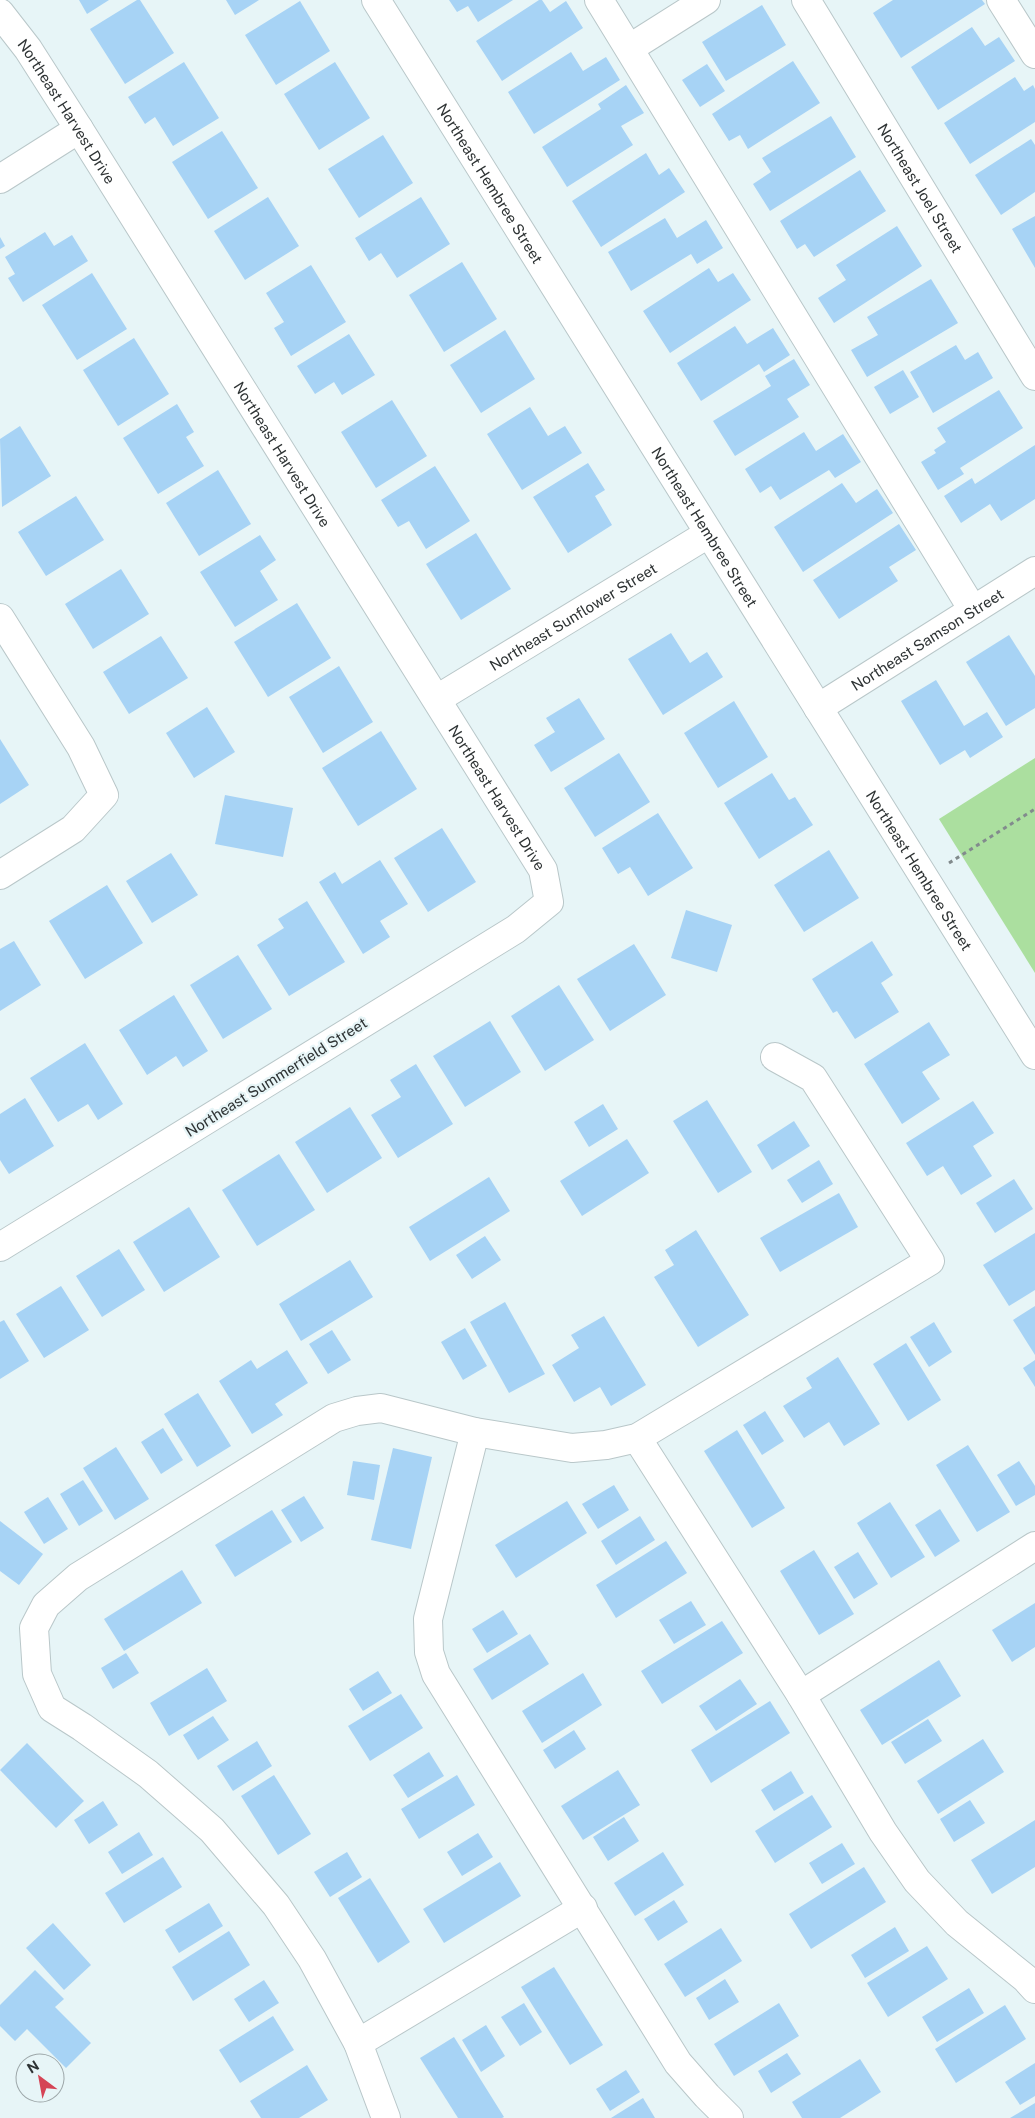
<svg xmlns="http://www.w3.org/2000/svg" width="1035" height="2118" font-family="'Public Sans',sans-serif">
  <style>
    .green { fill: #abdf9f }
    .building { fill: #a7d3f5 }
    .lines { fill: none; stroke-linecap: round; stroke-linejoin: round }
    .minor-casing { stroke: #b9c7c9; stroke-width: 30 }
    .path { stroke: #828b8d; stroke-width: 3; stroke-dasharray: 4 4; stroke-linecap: butt }
    .minor { stroke: #fff; stroke-width: 28 }
    .labels { text-anchor: middle; dominant-baseline: central; stroke-width: 4.5; stroke-linejoin: round; paint-order: stroke }
    .street-label { font-size: 15px; fill: #2e3334; stroke: #e7f5f7 }
  </style>
  <rect width="100%" height="100%" fill="#e7f5f7"/>
  <polygon class="green" points="1035,758 1035,973 939,819"/>
  <g class="building">
    <polygon points="79,0 109,0 87,14"/>
    <polygon points="137,0 140,0 174,53 125,84 90,29"/>
    <polygon points="226,0 259,0 235,15"/>
    <polygon points="449,0 513,0 478,22 468,6 457,12"/>
    <polygon points="539,0 542,0 550,12 566,1 583,28 502,81 476,41"/>
    <polygon points="893,0 982,0 985,4 901,58 873,13"/>
    <polygon points="300,1 330,51 276,85 245,35"/>
    <polygon points="762,5 786,45 726,81 702,42"/>
    <polygon points="972,27 985,46 999,37 1015,61 938,110 911,67"/>
    <polygon points="571,52 583,71 606,57 620,80 534,134 508,92"/>
    <polygon points="793,61 820,103 748,149 740,135 729,141 712,114"/>
    <polygon points="184,62 219,118 173,146 155,117 145,124 128,97"/>
    <polygon points="335,62 370,118 319,150 284,94"/>
    <polygon points="707,64 725,91 700,107 682,80"/>
    <polygon points="1015,77 1024,91 1033,85 1035,89 1035,122 970,164 944,123"/>
    <polygon points="626,85 644,113 621,126 633,145 567,187 542,147 601,109 598,104"/>
    <polygon points="831,116 856,157 770,211 753,184 771,172 762,158"/>
    <polygon points="222,131 258,188 208,219 172,162"/>
    <polygon points="383,135 413,183 359,218 328,169"/>
    <polygon points="1031,139 1035,145 1035,192 1001,215 975,175"/>
    <polygon points="646,153 659,175 669,168 685,192 601,247 572,201"/>
    <polygon points="860,170 886,211 814,257 805,244 797,249 780,221"/>
    <polygon points="268,197 299,246 245,280 214,231"/>
    <polygon points="421,197 450,244 397,278 381,253 369,261 355,238"/>
    <polygon points="1035,216 1035,268 1012,229"/>
    <polygon points="665,218 677,238 706,220 723,248 697,264 691,254 631,291 608,252"/>
    <polygon points="897,226 922,266 834,323 818,298 846,280 836,265"/>
    <polygon points="45,232 54,246 72,235 88,261 23,302 8,278 15,274 5,257"/>
    <polygon points="0,237 5,246 0,249"/>
    <polygon points="462,262 497,319 444,352 409,295"/>
    <polygon points="311,265 346,322 291,356 274,328 284,322 266,293"/>
    <polygon points="709,268 718,282 733,273 751,300 670,353 643,311"/>
    <polygon points="92,273 127,329 77,360 42,305"/>
    <polygon points="931,279 958,323 867,377 851,350 878,335 867,317"/>
    <polygon points="735,326 747,344 773,328 790,355 764,372 759,364 701,401 677,363"/>
    <polygon points="505,330 535,379 481,413 450,365"/>
    <polygon points="349,334 375,375 342,395 334,382 315,394 297,366"/>
    <polygon points="134,338 169,394 118,426 83,370"/>
    <polygon points="956,345 965,360 978,352 993,378 933,413 910,372"/>
    <polygon points="794,359 810,385 787,399 799,417 735,456 713,421 771,386 765,376"/>
    <polygon points="903,370 919,397 890,414 874,387"/>
    <polygon points="999,390 1023,428 960,468 964,474 938,490 921,462 936,453 934,450 946,442 937,428"/>
    <polygon points="392,400 427,456 376,488 341,432"/>
    <polygon points="177,404 194,432 186,437 204,466 158,494 123,438"/>
    <polygon points="530,407 548,436 565,426 582,453 522,490 487,434"/>
    <polygon points="20,426 51,476 2,507 0,439"/>
    <polygon points="804,432 816,451 843,434 861,462 835,478 829,470 780,500 771,486 760,493 745,469"/>
    <polygon points="1035,445 1035,499 1001,521 990,504 961,523 944,496 972,478 975,484"/>
    <polygon points="588,463 605,490 595,496 612,525 568,553 533,497"/>
    <polygon points="435,466 470,521 426,549 409,521 398,527 381,500"/>
    <polygon points="218,470 251,524 199,556 166,503"/>
    <polygon points="842,483 856,503 877,489 893,513 803,572 774,527"/>
    <polygon points="76,496 104,540 46,576 18,532"/>
    <polygon points="899,524 916,550 889,567 898,581 839,619 813,580"/>
    <polygon points="476,533 511,589 461,620 426,564"/>
    <polygon points="260,535 276,560 260,571 278,600 235,627 200,572"/>
    <polygon points="121,569 149,614 93,649 65,604"/>
    <polygon points="297,603 331,658 268,697 234,642"/>
    <polygon points="671,633 690,663 707,652 723,677 663,715 628,659"/>
    <polygon points="1009,635 1035,676 1035,708 1006,726 966,662"/>
    <polygon points="161,636 188,678 129,714 103,672"/>
    <polygon points="339,666 373,722 323,753 289,697"/>
    <polygon points="936,680 964,726 987,712 1003,737 970,758 965,750 940,765 901,701"/>
    <polygon points="579,698 605,739 551,772 534,745 555,732 546,718"/>
    <polygon points="734,701 768,757 718,788 684,733"/>
    <polygon points="207,707 235,752 194,778 166,733"/>
    <polygon points="381,731 417,789 358,826 322,768"/>
    <polygon points="0,739 29,785 0,804"/>
    <polygon points="619,753 650,802 595,837 564,788"/>
    <polygon points="772,773 789,800 795,797 813,825 759,859 724,803"/>
    <polygon points="225,795 293,808 283,857 215,844"/>
    <polygon points="658,813 693,868 648,896 630,867 618,874 602,848"/>
    <polygon points="442,828 476,882 428,912 394,858"/>
    <polygon points="829,850 859,898 804,932 774,885"/>
    <polygon points="171,853 198,895 152,923 126,881"/>
    <polygon points="380,860 408,904 380,921 390,937 363,954 319,882 335,872 342,884"/>
    <polygon points="107,885 143,943 85,979 49,921"/>
    <polygon points="307,901 345,962 289,996 257,945 284,928 278,919"/>
    <polygon points="686,910 732,925 717,972 671,958"/>
    <polygon points="14,941 41,985 0,1011 0,949"/>
    <polygon points="872,941 893,975 881,983 899,1012 855,1039 837,1011 833,1013 812,979"/>
    <polygon points="634,944 666,995 610,1031 577,979"/>
    <polygon points="238,955 272,1009 223,1039 190,985"/>
    <polygon points="559,985 594,1040 545,1071 511,1016"/>
    <polygon points="174,995 208,1051 183,1067 176,1056 147,1075 119,1030"/>
    <polygon points="490,1021 521,1072 465,1107 433,1056"/>
    <polygon points="929,1022 950,1055 922,1072 940,1099 902,1124 864,1064"/>
    <polygon points="85,1043 123,1104 98,1120 88,1104 58,1122 30,1078"/>
    <polygon points="416,1064 453,1124 398,1158 371,1115 401,1097 390,1080"/>
    <polygon points="25,1098 54,1146 9,1174 0,1160 0,1114"/>
    <polygon points="707,1100 752,1172 718,1193 673,1121"/>
    <polygon points="973,1101 994,1133 973,1146 992,1176 961,1195 943,1166 927,1176 906,1143"/>
    <polygon points="603,1104 618,1129 589,1147 574,1122"/>
    <polygon points="350,1107 382,1158 327,1193 295,1142"/>
    <polygon points="794,1121 810,1146 772,1170 757,1145"/>
    <polygon points="627,1139 649,1173 582,1216 560,1181"/>
    <polygon points="279,1154 315,1210 257,1246 222,1190"/>
    <polygon points="819,1160 833,1184 802,1203 787,1180"/>
    <polygon points="489,1177 510,1211 430,1261 409,1227"/>
    <polygon points="1014,1179 1033,1209 995,1233 976,1203"/>
    <polygon points="839,1193 858,1227 780,1272 760,1238"/>
    <polygon points="189,1207 220,1257 164,1292 133,1242"/>
    <polygon points="696,1230 749,1315 698,1347 654,1277 674,1265 665,1250"/>
    <polygon points="1035,1233 1035,1290 1009,1306 983,1265"/>
    <polygon points="485,1236 501,1260 472,1279 456,1255"/>
    <polygon points="119,1249 145,1290 102,1317 76,1276"/>
    <polygon points="350,1260 373,1297 301,1341 279,1304"/>
    <polygon points="61,1286 89,1330 44,1358 16,1314"/>
    <polygon points="505,1302 545,1374 509,1393 470,1322"/>
    <polygon points="1035,1306 1035,1355 1013,1320"/>
    <polygon points="604,1316 646,1385 611,1406 600,1387 574,1402 552,1365 579,1348 571,1335"/>
    <polygon points="4,1320 29,1361 0,1379 0,1322"/>
    <polygon points="934,1322 952,1352 929,1367 910,1337"/>
    <polygon points="465,1328 487,1366 463,1380 441,1342"/>
    <polygon points="332,1330 351,1360 328,1374 309,1344"/>
    <polygon points="906,1343 941,1400 908,1421 873,1364"/>
    <polygon points="287,1350 308,1383 275,1404 283,1415 252,1434 219,1381 251,1360 257,1369"/>
    <polygon points="838,1357 880,1424 844,1446 829,1422 804,1438 783,1406 812,1388 806,1378"/>
    <polygon points="1035,1360 1035,1387 1023,1368"/>
    <polygon points="198,1393 231,1446 197,1467 164,1414"/>
    <polygon points="765,1411 784,1441 762,1455 743,1425"/>
    <polygon points="163,1428 183,1460 161,1474 141,1442"/>
    <polygon points="737,1430 785,1508 752,1528 704,1451"/>
    <polygon points="968,1445 1010,1512 977,1532 936,1465"/>
    <polygon points="116,1447 149,1499 115,1520 83,1468"/>
    <polygon points="393,1448 432,1457 411,1549 371,1540"/>
    <polygon points="353,1461 380,1465 374,1500 347,1495"/>
    <polygon points="1019,1461 1035,1486 1035,1495 1016,1506 997,1475"/>
    <polygon points="83,1480 103,1511 79,1526 60,1494"/>
    <polygon points="614,1485 629,1510 598,1529 582,1504"/>
    <polygon points="304,1496 324,1528 301,1542 281,1510"/>
    <polygon points="48,1497 68,1529 44,1544 24,1512"/>
    <polygon points="567,1501 587,1533 516,1578 495,1545"/>
    <polygon points="890,1502 925,1557 891,1578 857,1523"/>
    <polygon points="940,1509 960,1541 935,1557 915,1525"/>
    <polygon points="272,1510 292,1542 235,1577 215,1545"/>
    <polygon points="640,1516 655,1540 616,1565 601,1541"/>
    <polygon points="0,1521 43,1554 19,1585 0,1571"/>
    <polygon points="666,1541 687,1573 616,1618 596,1585"/>
    <polygon points="814,1550 854,1614 819,1635 780,1571"/>
    <polygon points="858,1552 878,1584 854,1599 834,1567"/>
    <polygon points="182,1570 202,1603 124,1651 104,1619"/>
    <polygon points="691,1601 706,1625 674,1644 659,1620"/>
    <polygon points="1035,1603 1035,1647 1012,1662 992,1630"/>
    <polygon points="503,1610 518,1634 487,1653 472,1629"/>
    <polygon points="722,1621 743,1653 662,1704 641,1671"/>
    <polygon points="530,1634 549,1664 492,1700 473,1669"/>
    <polygon points="126,1653 139,1673 113,1689 101,1668"/>
    <polygon points="939,1660 961,1696 882,1745 860,1710"/>
    <polygon points="207,1668 227,1701 169,1736 150,1703"/>
    <polygon points="378,1671 392,1693 363,1711 349,1689"/>
    <polygon points="583,1673 602,1705 542,1743 522,1711"/>
    <polygon points="740,1679 757,1704 716,1731 699,1706"/>
    <polygon points="401,1694 423,1728 370,1761 348,1726"/>
    <polygon points="770,1701 790,1733 711,1783 691,1750"/>
    <polygon points="213,1716 229,1740 198,1760 183,1735"/>
    <polygon points="928,1719 942,1741 905,1764 891,1742"/>
    <polygon points="574,1730 586,1749 555,1769 543,1750"/>
    <polygon points="983,1739 1004,1772 938,1814 917,1781"/>
    <polygon points="257,1741 272,1766 233,1791 217,1766"/>
    <polygon points="27,1743 84,1801 56,1828 0,1770"/>
    <polygon points="429,1752 444,1776 408,1798 393,1775"/>
    <polygon points="618,1770 640,1805 583,1840 561,1806"/>
    <polygon points="791,1771 804,1793 774,1811 761,1790"/>
    <polygon points="274,1775 311,1834 278,1855 241,1796"/>
    <polygon points="457,1775 475,1805 419,1839 401,1809"/>
    <polygon points="812,1795 832,1827 775,1863 755,1831"/>
    <polygon points="970,1800 985,1823 954,1842 940,1819"/>
    <polygon points="103,1801 118,1825 89,1844 74,1820"/>
    <polygon points="624,1817 639,1841 608,1861 593,1837"/>
    <polygon points="1035,1820 1035,1867 992,1894 971,1860"/>
    <polygon points="139,1832 153,1855 122,1874 108,1852"/>
    <polygon points="478,1833 493,1857 462,1876 447,1852"/>
    <polygon points="842,1843 855,1864 822,1884 809,1863"/>
    <polygon points="347,1852 362,1877 330,1897 314,1872"/>
    <polygon points="663,1852 684,1885 635,1916 614,1883"/>
    <polygon points="163,1857 182,1887 124,1923 105,1893"/>
    <polygon points="500,1862 521,1896 444,1943 423,1909"/>
    <polygon points="864,1867 886,1902 811,1949 789,1914"/>
    <polygon points="370,1878 410,1942 378,1963 338,1898"/>
    <polygon points="674,1900 688,1922 658,1941 644,1919"/>
    <polygon points="209,1903 223,1926 179,1953 165,1930"/>
    <polygon points="53,1923 91,1965 64,1990 26,1948"/>
    <polygon points="895,1927 909,1951 865,1978 851,1955"/>
    <polygon points="721,1928 742,1961 685,1997 664,1964"/>
    <polygon points="229,1931 250,1965 193,2001 172,1967"/>
    <polygon points="927,1946 948,1979 888,2017 867,1983"/>
    <polygon points="554,1967 603,2045 570,2065 521,1987"/>
    <polygon points="35,1970 64,1999 55,2007 91,2043 66,2068 27,2029 15,2041 0,2026 0,2005"/>
    <polygon points="725,1979 739,2002 709,2020 696,1998"/>
    <polygon points="264,1980 279,2003 249,2022 234,1999"/>
    <polygon points="969,1988 984,2013 937,2042 922,2017"/>
    <polygon points="524,2003 542,2032 520,2046 501,2017"/>
    <polygon points="779,2003 799,2036 734,2076 714,2044"/>
    <polygon points="1005,2005 1026,2039 956,2083 935,2049"/>
    <polygon points="273,2016 294,2050 240,2083 219,2050"/>
    <polygon points="486,2025 505,2056 481,2072 462,2040"/>
    <polygon points="454,2037 504,2117 502,2118 458,2118 420,2058"/>
    <polygon points="787,2053 801,2074 771,2093 758,2071"/>
    <polygon points="860,2059 881,2092 840,2118 802,2118 792,2102"/>
    <polygon points="1035,2063 1035,2096 1020,2105 1005,2082"/>
    <polygon points="307,2065 328,2100 299,2118 261,2118 250,2101"/>
    <polygon points="626,2070 640,2092 610,2111 596,2089"/>
    <polygon points="643,2098 655,2118 611,2118"/>
    <polygon points="1035,2103 1035,2118 1010,2118"/>
  </g>
  <g class="lines">
    <defs>
      <g id="minor">
        <path id="s1" d="M376,0L1035,1055"/>
        <polyline points="599,0 973,610"/>
        <path id="s2" d="M806,0L1035,376"/>
        <polyline points="1001,0 1035,54"/>
        <path id="s3" d="M0,13L28,49L79,129L543,870L549,902L516,929L0,1247"/>
        <polyline points="630,48 706,0"/>
        <polyline points="0,179 79,129"/>
        <polyline points="0,618 81,747 104,795 73,829 0,875"/>
        <path id="s4" d="M437,699L708,534"/>
        <path id="s5" d="M818,708L1035,571"/>
        <polyline points="475,1432 428,1619 429,1652 436,1674 678,2063 707,2096 729,2118"/>
        <polyline points="637,1438 801,1695 883,1832 917,1881 957,1923 1025,1978 1035,1989"/>
        <polyline points="801,1695 1035,1546"/>
        <polyline points="358,2043 583,1908"/>
        <polyline points="386,2118 358,2043 312,1959 276,1905 212,1830 148,1774 82,1727 52,1708 37,1674 34,1628 46,1605 78,1577 334,1418 357,1411 381,1408 475,1432 572,1448 606,1445 637,1438 930,1261 813,1078 775,1057"/>
      </g>
    </defs>
    <use href="#minor" class="minor-casing"/>
    <polyline class="path" points="949,863 1035,809"/>
    <use href="#minor" class="minor"/>
  </g>
  <g class="labels">
    <g class="street-label">
      <text stroke="none"><textPath href="#s3" startOffset="119">Northeast Harvest Drive</textPath></text>
      <text stroke="none"><textPath href="#s1" startOffset="216">Northeast Hembree Street</textPath></text>
      <text stroke="none"><textPath href="#s2" startOffset="220">Northeast Joel Street</textPath></text>
      <text stroke="none"><textPath href="#s3" startOffset="524">Northeast Harvest Drive</textPath></text>
      <text stroke="none"><textPath href="#s1" startOffset="621">Northeast Hembree Street</textPath></text>
      <text stroke="none"><textPath href="#s4" startOffset="159">Northeast Sunflower Street</textPath></text>
      <text stroke="none"><textPath href="#s5" startOffset="129">Northeast Samson Street</textPath></text>
      <text stroke="none"><textPath href="#s3" startOffset="929">Northeast Harvest Drive</textPath></text>
      <text stroke="none"><textPath href="#s1" startOffset="1026">Northeast Hembree Street</textPath></text>
      <text transform="translate(276 1077) rotate(-32)">Northeast Summerfield Street</text>
    </g>
  </g>
  <g transform="translate(40 2078) rotate(328)"><circle r="24" fill="#e7f5f7" stroke="#9da7a9"/>
  <path d="M0-4L9 19L0 12L-9 19Z" fill="#d54456"/>
  <text y="-8" font-size="14" font-weight="bold" text-anchor="middle" fill="#2e3334">N</text>
  </g>
</svg>
